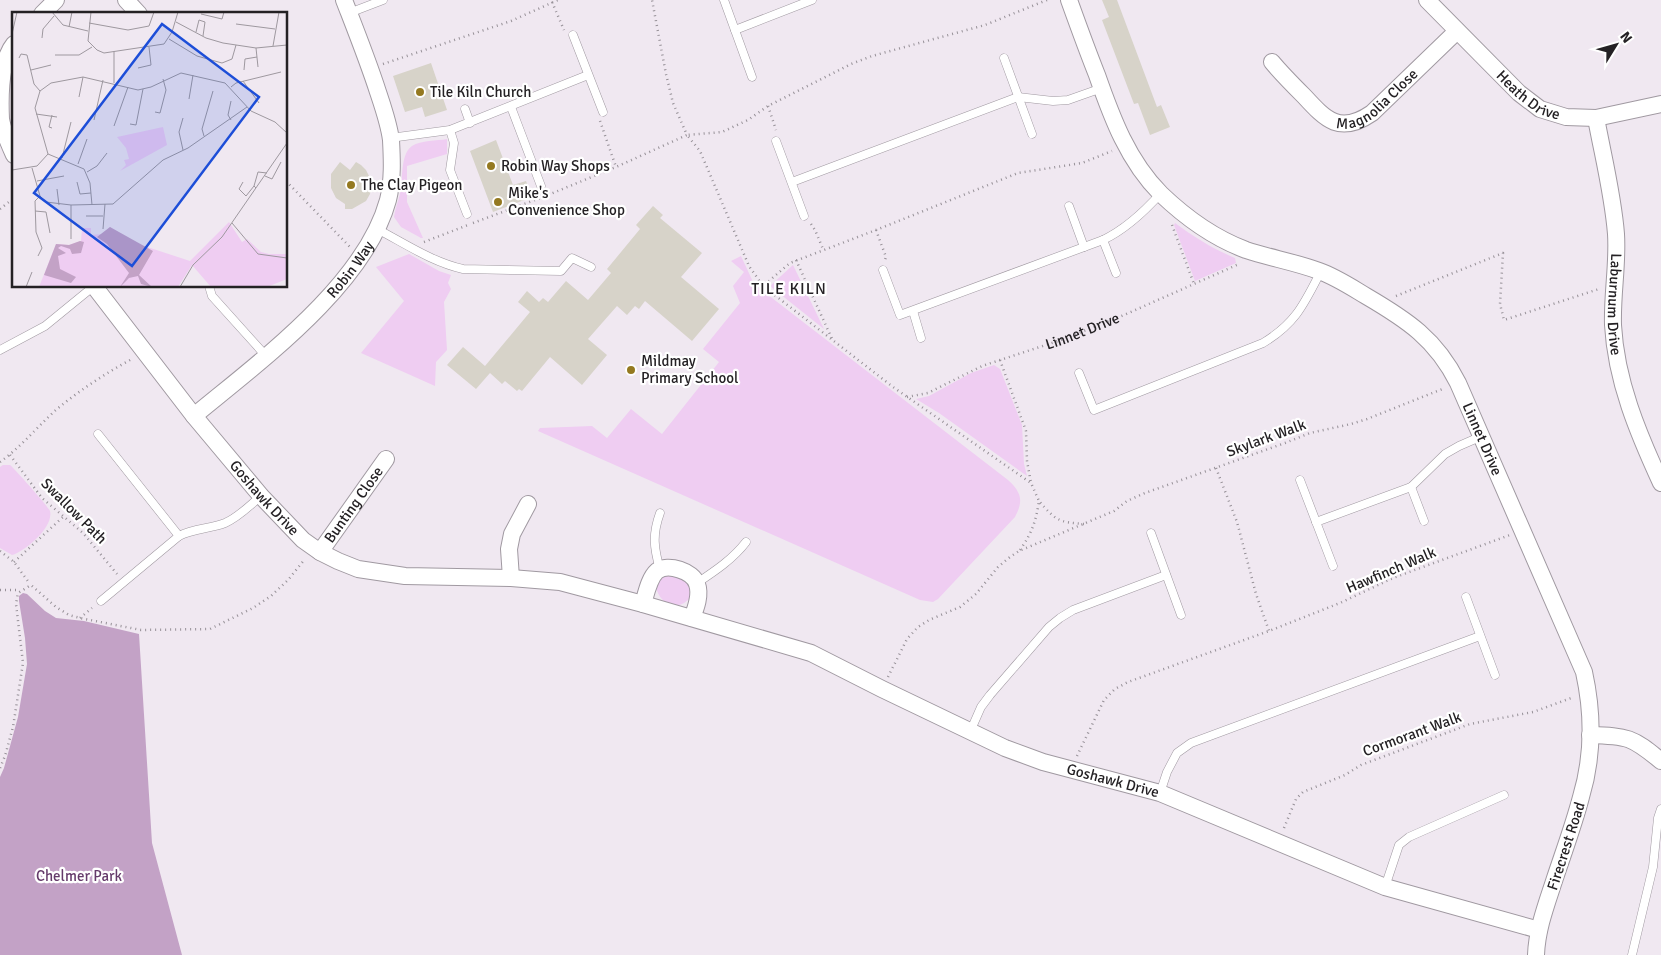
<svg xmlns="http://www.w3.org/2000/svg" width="1661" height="955" font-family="Signika,sans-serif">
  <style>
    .green { fill: #efcdf2 }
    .forest { fill: #c3a2c6 }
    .building { fill: #d7d3c9 }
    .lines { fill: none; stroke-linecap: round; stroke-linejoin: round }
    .lane-casing { stroke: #a099a1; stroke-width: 9 }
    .street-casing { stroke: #a099a1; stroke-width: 18 }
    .path { stroke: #979198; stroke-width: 2.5; stroke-dasharray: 1 4; stroke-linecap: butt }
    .lane { stroke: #fff; stroke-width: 8 }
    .street { stroke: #fff; stroke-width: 16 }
    .poi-dot { fill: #947920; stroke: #fff; stroke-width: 2 }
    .labels { text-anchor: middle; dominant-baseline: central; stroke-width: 4.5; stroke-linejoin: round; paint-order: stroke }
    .poi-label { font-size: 15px; fill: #242124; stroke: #fff; text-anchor: start }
    .street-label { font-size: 15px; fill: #242124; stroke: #fff }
    .park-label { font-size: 15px; fill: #653a6a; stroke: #fff }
    .neighbourhood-label { font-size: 16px; letter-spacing: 1px; fill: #242124; stroke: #fff }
    .inset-road { fill: none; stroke: #9e989f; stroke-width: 1 }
    .view { fill: #1d4ed8; fill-opacity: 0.15; stroke: #1d4ed8; stroke-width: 2.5 }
    .inset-edge { fill: none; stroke: #242124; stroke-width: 2.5 }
  </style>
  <rect width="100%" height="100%" fill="#f0e8f1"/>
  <g class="green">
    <path d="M447,139V154L407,166V202L423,238H421L401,227L394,217C395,209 398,202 400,194C403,181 400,154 412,146C421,140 437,141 447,139Z"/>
    <path d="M1175,223C1194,237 1213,249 1235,258L1236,263L1195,281L1174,225Z"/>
    <polygon points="409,254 439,271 451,275 448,283 451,289 444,302 447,350 436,362 435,386 361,353 404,301 376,267"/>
    <path d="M741,256L754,284L1008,480C1021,492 1024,500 1015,517L938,599L933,602L920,600L538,431L540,428L592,426L607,438L631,409L662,434L719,362L703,349L740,303L733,286L744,272L731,261Z"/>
    <polygon points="793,265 824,329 770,286"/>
    <polygon points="994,365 1000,369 1022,425 1024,464 1027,476 939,413 916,399 929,396 971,373"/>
    <path d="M3,465H10C15,469 49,508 50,511C54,527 25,551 12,555L0,548V467Z"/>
    <path d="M671,573C682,579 693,583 690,598C677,612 661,605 656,588L659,577Z"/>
  </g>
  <polygon class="forest" points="23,593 27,594 45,611 56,618 84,621 139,634 152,843 182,955 0,955 0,777 4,768 18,717 27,664 25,638 19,601 19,596"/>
  <g class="building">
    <polygon points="1102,0 1117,0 1157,107 1161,105 1170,127 1150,135 1138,103 1134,104 1102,20 1109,17"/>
    <polygon points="431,63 447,110 425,117 422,107 405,112 393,76"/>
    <polygon points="496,140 513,185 526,181 532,197 493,212 470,151"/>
    <polygon points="340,162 350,170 356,162 361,165 366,170 372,182 370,194 366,201 352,209 345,209 345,204 336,198 331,188 331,174"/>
    <polygon points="653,206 663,215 660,218 702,253 681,277 719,309 692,341 645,301 639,309 635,306 627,315 617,306 588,339 607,355 582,385 550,357 522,391 519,389 517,391 505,381 502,384 490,373 476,389 447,365 463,347 485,366 530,312 518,302 527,291 539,302 543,298 548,302 566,281 588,300 611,273 607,269 640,229 636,225"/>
  </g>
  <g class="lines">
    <defs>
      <g id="lane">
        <polyline points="724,0 752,77"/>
        <polyline points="349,13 383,0"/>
        <polyline points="735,30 812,0"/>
        <polyline points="573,35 603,112"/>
        <polyline points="1004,58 1032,134"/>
        <polyline points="511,107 541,186"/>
        <polyline points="465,109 470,123"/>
        <polyline points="450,130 454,143 450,170 467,214"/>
        <polyline points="390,138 450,130 588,75"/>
        <polyline points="776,141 804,216"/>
        <polyline points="792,182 1018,97 1053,101 1068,100 1102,88"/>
        <polyline points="1069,206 1084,247"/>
        <path d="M377,229C404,243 432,262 463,269L561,271L572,258L591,267"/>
        <polyline points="1103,240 1116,273"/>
        <path d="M883,270L900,315L1103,240C1126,229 1144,212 1161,193"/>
        <polyline points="209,286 212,296 266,356"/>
        <polyline points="913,311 921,338"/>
        <polyline points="0,350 45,326 94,286"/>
        <path d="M1079,373L1094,410L1263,343C1296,323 1304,304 1321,271"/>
        <polyline points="98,434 179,536"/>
        <polyline points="1300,480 1333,566"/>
        <polyline points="1411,487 1424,521"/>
        <path d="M660,513C652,535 654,548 660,570"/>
        <polyline points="1316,522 1411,487 1445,454 1459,446 1482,436"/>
        <polyline points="1151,533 1181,615"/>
        <path d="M697,583C715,571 733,559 746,542"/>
        <polyline points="1466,597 1495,675"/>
        <path d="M101,601L179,536C194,528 210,529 225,523C239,517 250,505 261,496"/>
        <polyline points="970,732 981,707 990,695 1049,627 1060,618 1073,610 1166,575"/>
        <polyline points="1160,793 1167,772 1177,753 1191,743 1480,636"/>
        <polyline points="1385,887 1399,845 1409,837 1504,795"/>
        <polyline points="1632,955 1653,867 1658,818 1661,809"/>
      </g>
      <g id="street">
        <polyline points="126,0 139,14"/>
        <path id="s2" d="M1069,0C1078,25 1087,50 1097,75C1112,118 1128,161 1161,194C1185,217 1214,238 1246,250C1270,258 1295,262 1319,271C1336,277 1351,287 1366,296C1407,320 1436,339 1458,383L1584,672C1593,713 1593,757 1581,797C1574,824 1564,851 1555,878C1547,903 1537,928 1536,955"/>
        <path id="s3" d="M1427,0L1519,93L1540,109L1566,117L1596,118L1661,104"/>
        <polyline points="42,14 56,0"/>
        <path d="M14,44C0,61 0,97 1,119C3,131 9,144 14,155"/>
        <path id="s4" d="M1272,62C1282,74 1293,85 1304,96C1326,120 1340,135 1372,113L1457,31"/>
        <path id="s5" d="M1596,118C1603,156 1613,195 1616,234C1618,264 1612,294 1613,325C1616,381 1638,433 1661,483"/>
        <path id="s6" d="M94,286L194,416L261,496L303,540L320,552L338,561L358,569L405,576L511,578L560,582L643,604L811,653L882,689L1005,748L1043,762L1160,793L1385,887L1539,930"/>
        <path id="s7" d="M194,416C259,362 365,285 388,200C393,180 392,159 391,140C389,124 383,107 378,92C368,61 356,31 344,0"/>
        <path id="s8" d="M320,552L386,459"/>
        <polyline points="511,578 509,549 512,534 528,504"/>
        <path d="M643,604C646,594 649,578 657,571C668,563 693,571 697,584C701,595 696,608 692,618"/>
        <path d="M1590,735C1628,736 1632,737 1661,761"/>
      </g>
    </defs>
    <use href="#lane" class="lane-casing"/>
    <use href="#street" class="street-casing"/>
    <g class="path">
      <polyline points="1047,0 985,25 872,56 851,64 768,106 748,120 722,132 687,135 700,151 749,266 763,286 790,263 876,230 1018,173 1082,163 1112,151"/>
      <polyline points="552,2 564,30"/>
      <polyline points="383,64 511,21 558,0"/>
      <polyline points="768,106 776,130"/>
      <polyline points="600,121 616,167"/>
      <polyline points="286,181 350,247"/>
      <polyline points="548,195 616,167 687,135 673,103 666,74 652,0"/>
      <polyline points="0,209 14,198"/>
      <polyline points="473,223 543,197"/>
      <polyline points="811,224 815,230 823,249"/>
      <polyline points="1172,225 1194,284"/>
      <polyline points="876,230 886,257 885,260"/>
      <polyline points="424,242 468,225"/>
      <polyline points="796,260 833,341"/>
      <polyline points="763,286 893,387 1031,483 1039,501"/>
      <polyline points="1396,296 1503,253 1500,304 1504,320 1599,289"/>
      <polyline points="1000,360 1026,431 1027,461 1031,483"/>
      <path id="s1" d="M907,397L928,393L982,366L1061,340L1124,315L1239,264"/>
      <polyline points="10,455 42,498 83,533 117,574"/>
      <path d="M0,462C21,447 38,426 57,409C80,390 106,373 132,359"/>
      <polyline points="1216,468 1237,522 1256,594 1269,631"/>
      <path d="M1020,550C1032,533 1036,521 1039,501C1056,521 1059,522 1084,524"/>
      <polyline points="0,551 14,562 30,584"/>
      <polyline points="14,562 63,517"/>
      <polyline points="0,590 19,590"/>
      <polyline points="80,618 92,608"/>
      <polyline points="888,677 907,639 918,627 929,620 960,607 976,594 998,567 1010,557 1019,551 1114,511 1127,501 1145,493 1285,443 1310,433 1351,424 1367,419 1445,388"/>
      <polyline points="1077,756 1104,700 1115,689 1128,682 1269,631 1340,603 1393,578 1510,535"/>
      <polyline points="0,768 5,756 13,727 23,663 16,604 18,593 31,585 56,607 69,615 80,618 141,630 210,629 253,608 271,596 288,580 305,559"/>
      <polyline points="1284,828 1296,799 1303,792 1345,775 1361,765 1470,724 1533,712 1574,697"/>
    </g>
    <use href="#lane" class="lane"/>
    <use href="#street" class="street"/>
  </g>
  <g class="poi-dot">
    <circle cx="420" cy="92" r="5"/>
    <circle cx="491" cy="166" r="5"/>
    <circle cx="351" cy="185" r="5"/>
    <circle cx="498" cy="202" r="5"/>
    <circle cx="631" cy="370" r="5"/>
  </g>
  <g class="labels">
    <g class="poi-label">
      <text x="430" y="92">Tile Kiln Church</text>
      <text x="501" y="166">Robin Way Shops</text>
      <text x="361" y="185">The Clay Pigeon</text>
      <text x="508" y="193">Mike's<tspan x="508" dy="17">Convenience Shop</tspan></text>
      <text x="641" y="361">Mildmay<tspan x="641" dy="17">Primary School</tspan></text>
    </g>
    <g class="street-label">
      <text stroke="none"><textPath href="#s4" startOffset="138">Magnolia Close</textPath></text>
      <text stroke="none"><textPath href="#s3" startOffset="140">Heath Drive</textPath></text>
      <text stroke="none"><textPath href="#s7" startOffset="215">Robin Way</textPath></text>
      <text stroke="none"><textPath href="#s5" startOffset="188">Laburnum Drive</textPath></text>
      <text stroke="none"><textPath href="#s1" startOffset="188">Linnet Drive</textPath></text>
      <text transform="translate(1266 438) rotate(-20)">Skylark Walk</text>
      <text stroke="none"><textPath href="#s2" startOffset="638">Linnet Drive</textPath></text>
      <text stroke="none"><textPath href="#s6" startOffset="272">Goshawk Drive</textPath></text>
      <text stroke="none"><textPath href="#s8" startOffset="58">Bunting Close</textPath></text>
      <text transform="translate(74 511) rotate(45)">Swallow Path</text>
      <text transform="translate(1391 570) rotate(-23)">Hawfinch Walk</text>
      <text transform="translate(1412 734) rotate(-20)">Cormorant Walk</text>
      <text stroke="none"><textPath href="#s6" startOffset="1184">Goshawk Drive</textPath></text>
      <text transform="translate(1566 846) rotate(-72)">Firecrest Road</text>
    </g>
    <g class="park-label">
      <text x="79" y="876">Chelmer Park</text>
    </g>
    <g class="neighbourhood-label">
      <text x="789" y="289">TILE KILN</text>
    </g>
  </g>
  <g transform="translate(12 12)">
    <rect width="275" height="275" fill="#f0e8f1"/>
    <path d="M151,115L155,133L108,159L114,153L112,148L117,147L114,136L105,125ZM217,210L230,230L235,227L249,240L257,242H275V267L255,275H199L180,253L166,275H27L44,232L57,233L69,229L70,216H79V223L90,222L98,215L120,230L178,249Z" fill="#efcdf2"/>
    <path d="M98,215L141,239L127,263L140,275L129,272L126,264L117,266L108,275L117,261L95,232L85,225ZM68,229L72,230L69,241L60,242L58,237L49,234L46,236L54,241L46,244L48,257L64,265L59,271L32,263L44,232L57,233Z" fill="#c3a2c6"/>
    <path class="inset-road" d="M40,0L51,13L76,19M79,0L76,29L85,38L92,41L152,32L160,20L166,0M189,2L210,7L212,0M164,10L194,26L211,31L244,36L275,33M77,11L116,18L137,14L142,0M224,12L263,17M57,15L60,0M184,20L187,8L193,10L191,24M0,22L5,0M30,26L31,17L42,4M157,27L185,44L210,51L220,47L224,33M261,34L267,0M244,36L246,55M43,43H67L80,35M7,46L9,42L15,43L22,72L28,79M126,56L139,53L137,35M19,58L39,53M232,58L233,47L245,45M231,69L247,91M102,71V39M219,75L224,71L269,60M67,85L71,65M177,87L181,63M219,89L216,103L219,108M143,100L148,101L154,78L151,67M24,102L45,105M40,103L37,115L40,116M171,106L167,120L171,138M82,108L91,68M118,112L124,113L131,77M102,114L116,75M192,124L190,117L201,79M36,142L72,157L78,171L80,193M50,146L59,110M66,152L75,127M20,156L28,184L34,190L59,193L101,192L151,148L176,136L235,95M0,158L25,154L36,142L23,96L28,79L39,71L71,65L126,78L139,75L169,61L213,71L239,99L263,110L275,121M75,160L85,154L95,141M253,164L260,167L269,150M25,169L52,164M65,170L68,182L79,181M231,170L227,177L234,184L242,174L244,176M242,174L246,160L255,161M45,177L47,193M0,195V231M23,199L34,200L38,221M74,204H91M220,211L246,242L275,246M91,217L93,192M59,227V193M26,244L30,236L24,220L23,189L28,184M14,275L20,260M168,275L181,253L210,225L275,131"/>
    <path class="view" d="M150,12L247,85L120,254L22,181Z"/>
    <rect width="275" height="275" class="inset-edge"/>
  </g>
  <g transform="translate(1616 45) rotate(53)" stroke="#ffffff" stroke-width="4" paint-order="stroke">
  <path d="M0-4L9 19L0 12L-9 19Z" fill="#242124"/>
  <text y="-8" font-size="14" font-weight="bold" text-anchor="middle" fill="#242124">N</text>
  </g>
</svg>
